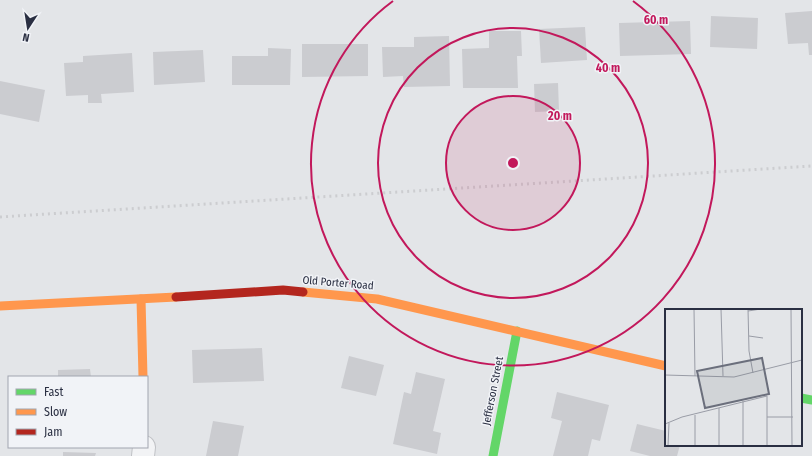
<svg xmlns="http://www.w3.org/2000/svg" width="812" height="456" font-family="'Fira Sans Condensed',sans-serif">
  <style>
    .building { fill: #cbccd0 }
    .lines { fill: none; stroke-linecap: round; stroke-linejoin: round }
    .street-casing { stroke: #c0c2c6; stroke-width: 24 }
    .street { stroke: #f2f3f5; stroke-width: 22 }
    .fast { stroke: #63d668; stroke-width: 9 }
    .slow { stroke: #ff974d; stroke-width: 9 }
    .jam { stroke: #b3261e; stroke-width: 9 }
    .rail { stroke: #cccdd0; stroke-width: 3; stroke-dasharray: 2 4; stroke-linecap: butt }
    .ring { fill: none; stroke: #c2185b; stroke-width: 2 }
    .labels { text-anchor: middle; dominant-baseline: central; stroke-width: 3; stroke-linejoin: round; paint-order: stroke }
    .street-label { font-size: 11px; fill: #2a2f42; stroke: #f1f3f7 }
    .inset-road { fill: none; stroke: #999ca6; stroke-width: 1 }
    .view { fill: #6b6f7c; fill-opacity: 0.15; stroke: #6b6f7c; stroke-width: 2 }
    .inset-edge { fill: none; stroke: #2a2f42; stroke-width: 2 }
    .centre { fill: #c2185b; stroke: #f1f3f7; stroke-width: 2 }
    .ring-label { font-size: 12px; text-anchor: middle; font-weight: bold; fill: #c2185b; stroke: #f1f3f7; stroke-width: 3; stroke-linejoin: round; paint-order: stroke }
  </style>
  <rect width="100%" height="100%" fill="#e3e5e8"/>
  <g class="building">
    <polygon points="812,11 812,55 809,55 808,43 788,44 785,13"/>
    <polygon points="711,16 758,18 757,49 710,47"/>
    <polygon points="690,21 691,54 620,56 619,23"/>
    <polygon points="585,27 587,60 541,63 539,29"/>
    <polygon points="489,31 521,31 522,56 517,56 518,88 463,88 462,49 489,48"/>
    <polygon points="449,36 450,86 404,87 403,76 383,77 382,47 414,47 414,37"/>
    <polygon points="302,44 368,44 368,76 302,77"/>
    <polygon points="268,48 291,49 290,85 232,85 232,56 268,56"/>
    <polygon points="203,50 205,82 154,85 153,52"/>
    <polygon points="132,53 134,92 101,94 102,103 88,103 88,95 66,96 64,63 83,62 83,56"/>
    <polygon points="0,81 45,90 39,122 0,114"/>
    <polygon points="558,83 559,111 535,112 534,84"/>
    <polygon points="262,348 264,381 193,383 192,350"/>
    <polygon points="349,356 384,365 376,396 341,388"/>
    <polygon points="90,369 91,377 58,377 58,370"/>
    <polygon points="416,372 445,379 433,431 441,433 437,454 393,444 404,392 411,394"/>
    <polygon points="557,392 609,405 600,441 592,439 588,456 553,456 562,421 551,418"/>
    <polygon points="213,421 244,426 238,456 206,456"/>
    <polygon points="637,424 666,431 666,445 680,445 677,456 650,456 630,451"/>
    <polygon points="63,452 96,453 95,456 63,456"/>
  </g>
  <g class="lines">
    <defs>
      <polyline id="street" points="143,456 144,447"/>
    </defs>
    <use href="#street" class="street-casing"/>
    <use href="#street" class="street"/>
    <g class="fast">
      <polyline points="801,398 812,400"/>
      <polyline points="493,456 517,331"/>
    </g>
    <g class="slow">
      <polyline points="303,292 377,299 666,366"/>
      <polyline points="141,299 143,377"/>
      <polyline points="0,306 176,297"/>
    </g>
    <polyline class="jam" points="176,297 283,290 303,292"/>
    <polyline class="rail" points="0,217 812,166"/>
  </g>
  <circle cx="513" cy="163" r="67" fill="#c2185b" fill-opacity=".12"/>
  <g class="ring">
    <circle cx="513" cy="163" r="67"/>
    <circle cx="513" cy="163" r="135"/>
    <path d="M633 1A202 202 0 1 1 393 1"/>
  </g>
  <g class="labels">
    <g class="street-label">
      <text transform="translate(338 283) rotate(5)">Old Porter Road</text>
      <text transform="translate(493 391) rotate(-79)">Jefferson Street</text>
    </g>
  </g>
  <g transform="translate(665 309)">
    <rect width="137" height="137" fill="#e3e5e8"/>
    <path class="inset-road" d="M29,0L30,67M56,0L58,67M83,0L84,42L88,64M126,0L127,137M83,2L96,0M84,27L98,29M0,37V66M0,66L69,68L137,51M78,92V137M54,99V137M30,106V137M102,108H128M0,115L17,108L102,87V137M3,137L4,114"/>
    <path class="view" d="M97,49L104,85L40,99L32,62Z"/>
    <rect width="137" height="137" class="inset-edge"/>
  </g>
  <circle cx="513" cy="163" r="6" class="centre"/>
  <g class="ring-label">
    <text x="656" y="24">60 m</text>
    <text x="608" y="72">40 m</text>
    <text x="560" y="120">20 m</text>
  </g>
  <rect x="8" y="376" width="140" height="72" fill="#f1f3f7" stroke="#a1a5af"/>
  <rect x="16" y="389" width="20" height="6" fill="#63d668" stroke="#a1a5af"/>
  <text x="44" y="396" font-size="12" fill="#2a2f42">Fast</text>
  <rect x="16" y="409" width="20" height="6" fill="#ff974d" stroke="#a1a5af"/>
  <text x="44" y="416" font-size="12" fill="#2a2f42">Slow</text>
  <rect x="16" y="429" width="20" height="6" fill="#b3261e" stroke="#a1a5af"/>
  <text x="44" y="436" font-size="12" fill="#2a2f42">Jam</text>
  <g transform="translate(28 28) rotate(192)" stroke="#f1f3f7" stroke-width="3" paint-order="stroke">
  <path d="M0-3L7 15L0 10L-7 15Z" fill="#2a2f42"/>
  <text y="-6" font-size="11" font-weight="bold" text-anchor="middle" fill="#2a2f42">N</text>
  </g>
</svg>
